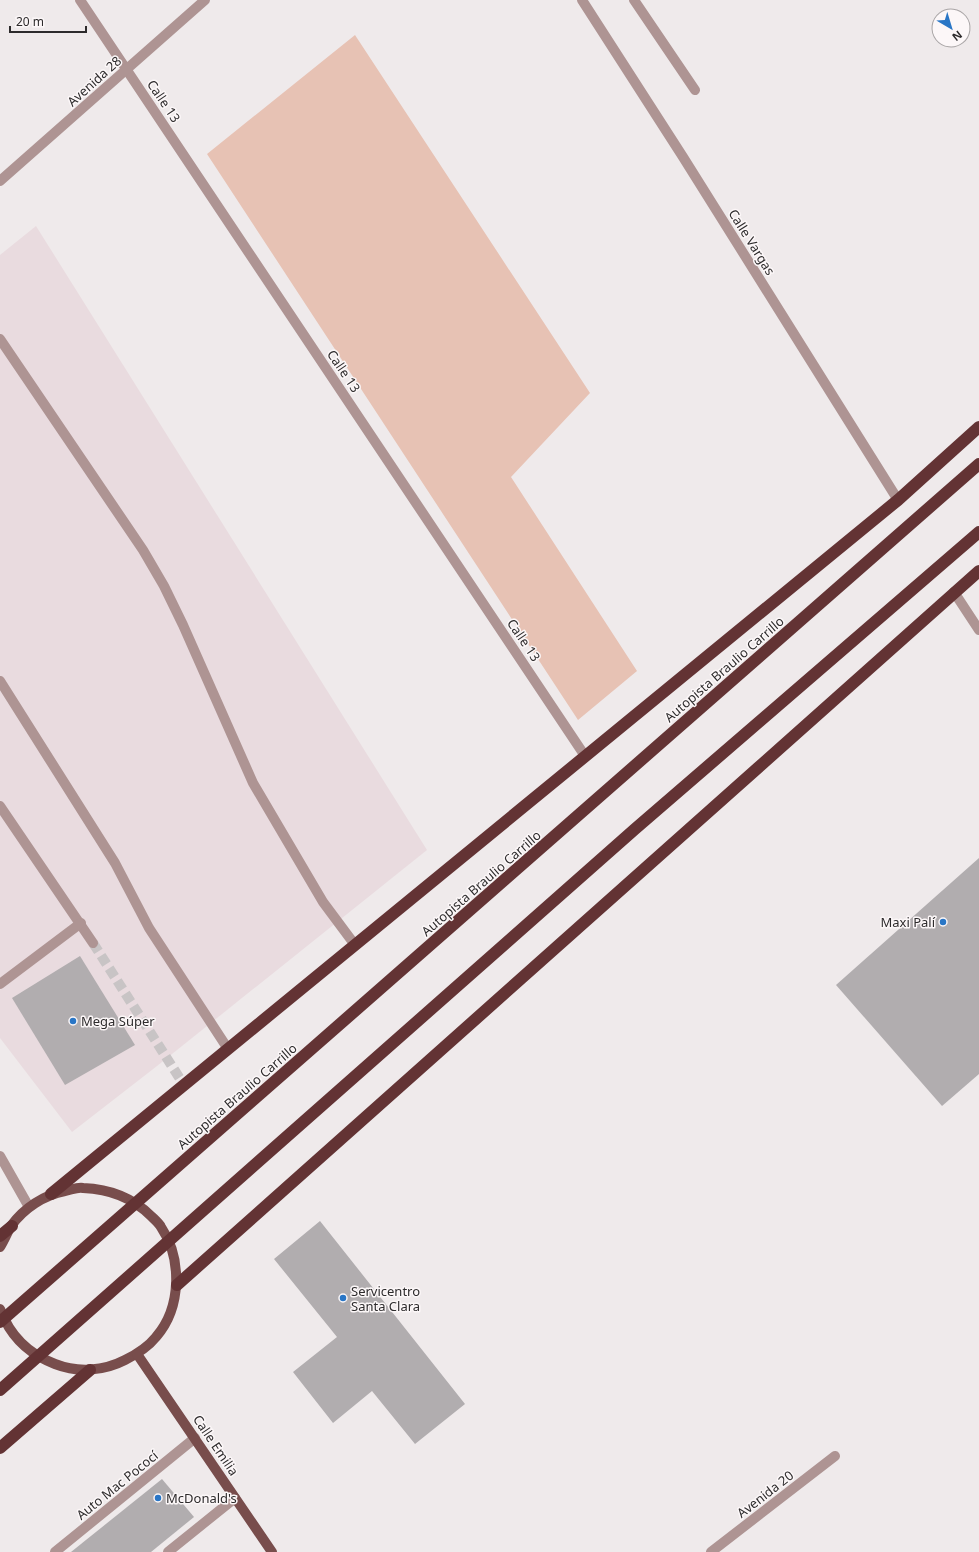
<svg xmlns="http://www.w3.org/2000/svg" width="979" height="1552" font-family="'Noto Sans',sans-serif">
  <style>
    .built { fill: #e9dbdf }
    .green { fill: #e7c2b4 }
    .building { fill: #b1adaf }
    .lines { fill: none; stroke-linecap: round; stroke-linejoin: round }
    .minor-tunnel { stroke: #c8c4c5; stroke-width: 10; stroke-dasharray: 10 5; stroke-linecap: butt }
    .minor { stroke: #ae9493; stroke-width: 10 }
    .major { stroke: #784d4c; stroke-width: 10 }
    .highway { stroke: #633334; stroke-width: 12 }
    .highway-bridge { stroke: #633334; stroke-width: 12 }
    .poi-dot { fill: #2976c6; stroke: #fcf7f8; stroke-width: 1.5 }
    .labels { text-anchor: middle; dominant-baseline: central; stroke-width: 3; stroke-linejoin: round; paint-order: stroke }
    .street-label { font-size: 13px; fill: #2d2b2c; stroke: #fcf7f8 }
    .poi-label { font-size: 13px; fill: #2d2b2c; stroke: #fcf7f8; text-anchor: start }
  </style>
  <rect width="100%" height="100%" fill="#efeaeb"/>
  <polygon class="built" points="36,226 427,850 157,1066 72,1132 0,1038 0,255"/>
  <polygon class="green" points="355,35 590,393 511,477 637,671 578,720 207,154"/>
  <g class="building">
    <polygon points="979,858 979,1074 942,1106 836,985"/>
    <polygon points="80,956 135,1045 65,1085 12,998"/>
    <polygon points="320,1221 465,1404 415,1444 372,1391 333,1423 293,1372 337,1337 274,1259"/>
    <polygon points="162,1479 194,1517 151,1552 71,1552"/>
  </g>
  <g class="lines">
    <polyline class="minor-tunnel" points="93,943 184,1085"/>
    <g class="minor">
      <polyline points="80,0 585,756"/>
      <polyline points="582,0 683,157 898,500"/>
      <polyline points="634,0 695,90"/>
      <polyline points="0,181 205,0"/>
      <polyline points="0,339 143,550 164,586 183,625 253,783 323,902 355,945"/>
      <polyline points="954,592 979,630"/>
      <polyline points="0,681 115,863 149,928 228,1049"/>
      <polyline points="0,806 93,943"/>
      <polyline points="0,984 81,923"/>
      <polyline points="0,1156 29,1207"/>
      <polyline points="55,1552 195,1438"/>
      <polyline points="168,1552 235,1498"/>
      <polyline points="711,1552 835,1456"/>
    </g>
    <g class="major">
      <path d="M0,1247C4,1241 7,1233 11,1226C24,1208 44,1195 65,1191C71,1190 77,1187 83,1188C110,1189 132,1197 151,1216C154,1219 159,1223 161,1227C182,1258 182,1307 156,1337C148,1347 137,1354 125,1360C104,1371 78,1373 55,1364C28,1354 10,1336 0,1309"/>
      <polyline points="137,1354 272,1552"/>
    </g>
    <g class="highway">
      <polyline points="51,1194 898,500 979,427"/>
      <polyline points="0,1236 12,1226"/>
      <polyline points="177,1285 979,571"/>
      <polyline points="0,1448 90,1370"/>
    </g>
    <g class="highway-bridge">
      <polyline points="0,1322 979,464"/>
      <polyline points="0,1390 635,829 979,532"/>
    </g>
  </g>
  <g class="poi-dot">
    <circle cx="943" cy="922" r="4"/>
    <circle cx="73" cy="1021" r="4"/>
    <circle cx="343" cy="1298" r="4"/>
    <circle cx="158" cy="1498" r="4"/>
  </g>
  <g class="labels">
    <g class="street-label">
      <text transform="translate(94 81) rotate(-42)">Avenida 28</text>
      <text transform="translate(164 101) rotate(56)">Calle 13</text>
      <text transform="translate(752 242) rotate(58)">Calle Vargas</text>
      <text transform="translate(344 371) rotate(56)">Calle 13</text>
      <text transform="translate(524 640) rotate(56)">Calle 13</text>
      <text transform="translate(724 669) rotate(-41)">Autopista Braulio Carrillo</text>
      <text transform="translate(481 883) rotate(-41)">Autopista Braulio Carrillo</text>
      <text transform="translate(237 1096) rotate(-41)">Autopista Braulio Carrillo</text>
      <text transform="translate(216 1445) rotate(56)">Calle Emilia</text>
      <text transform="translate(117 1485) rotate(-39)">Auto Mac Pococí</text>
      <text transform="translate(765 1494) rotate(-38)">Avenida 20</text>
    </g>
    <g class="poi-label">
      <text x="935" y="922" text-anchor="end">Maxi Palí</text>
      <text x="81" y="1021">Mega Súper</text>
      <text x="351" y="1291">Servicentro<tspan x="351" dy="15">Santa Clara</tspan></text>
      <text x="166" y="1498">McDonald's</text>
    </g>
  </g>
  <g transform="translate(951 28) rotate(142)"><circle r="19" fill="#fcf7f8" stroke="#a9a5a6"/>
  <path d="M0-3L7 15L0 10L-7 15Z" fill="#2976c6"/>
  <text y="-6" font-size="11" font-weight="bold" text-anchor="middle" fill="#2d2b2c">N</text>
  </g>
  <path d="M10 26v6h76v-6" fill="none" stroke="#2d2b2c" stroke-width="2"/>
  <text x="16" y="26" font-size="12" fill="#2d2b2c" stroke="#fcf7f8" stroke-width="3" paint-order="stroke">20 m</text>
</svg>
